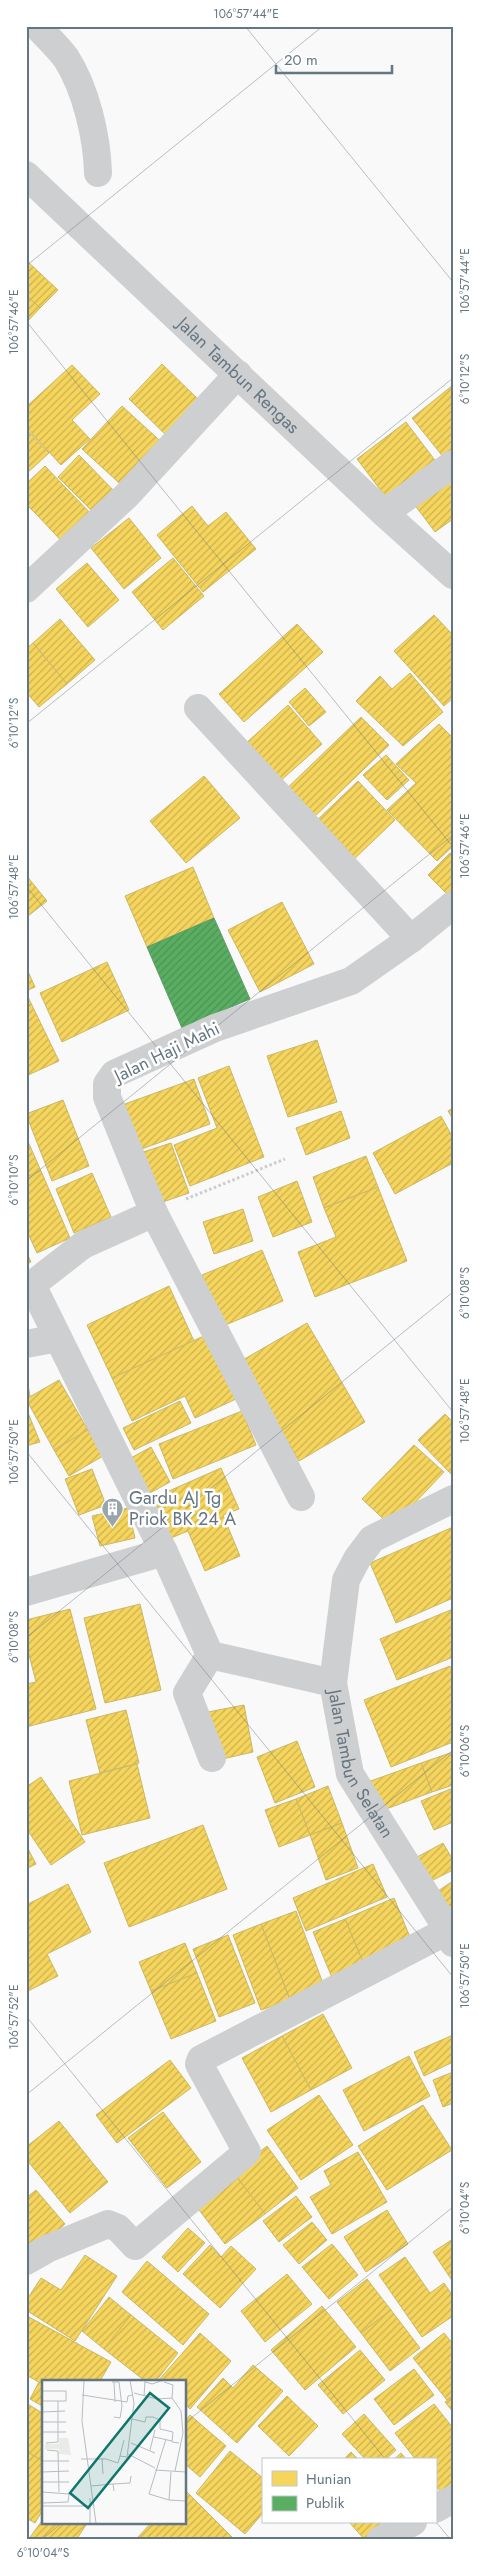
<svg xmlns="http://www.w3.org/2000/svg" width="479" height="2566" font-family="Jost,sans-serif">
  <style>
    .homes { fill: url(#homes-hatch); stroke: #cab868 }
    .public { fill: url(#public-hatch); stroke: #5d9d6b }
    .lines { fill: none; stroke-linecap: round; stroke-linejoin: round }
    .path { stroke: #cbcccd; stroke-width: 3; stroke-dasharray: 2.5 2.5; stroke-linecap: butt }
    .minor { stroke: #cecfd0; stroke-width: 28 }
    .tertiary { stroke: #cecfd0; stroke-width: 28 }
    .ticks { fill: none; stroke: #657683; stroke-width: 1; stroke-opacity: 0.45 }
    .labels { text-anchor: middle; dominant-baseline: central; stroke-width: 5; stroke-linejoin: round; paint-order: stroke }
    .street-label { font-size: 18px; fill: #657683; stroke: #fff }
    .poi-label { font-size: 18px; fill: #657683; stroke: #fff; text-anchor: start }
    .inset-road { fill: none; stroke: #b5bdc3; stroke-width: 1 }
    .view { fill: #0f766e; fill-opacity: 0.15; stroke: #0f766e; stroke-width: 2.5 }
    .inset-edge { fill: none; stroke: #657683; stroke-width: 2.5 }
    .neatline { fill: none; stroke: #657683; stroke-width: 2 }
    .ticks-label { font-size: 12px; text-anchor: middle; fill: #657683 }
  </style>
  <defs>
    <pattern id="homes-hatch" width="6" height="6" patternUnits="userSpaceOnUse" patternTransform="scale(1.25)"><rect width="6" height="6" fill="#f6d55c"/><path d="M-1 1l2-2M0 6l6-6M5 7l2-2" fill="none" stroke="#cbb151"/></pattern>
    <pattern id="public-hatch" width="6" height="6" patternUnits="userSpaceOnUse" patternTransform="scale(1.25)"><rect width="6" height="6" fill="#5aae61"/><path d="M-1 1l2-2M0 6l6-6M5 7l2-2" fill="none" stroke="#4e9255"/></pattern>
  </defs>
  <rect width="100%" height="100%" fill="#f9f9f9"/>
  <g class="homes">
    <polygon points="26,260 58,290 40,308 26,295"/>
    <polygon points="26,295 40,308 26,323"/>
    <polygon points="162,364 202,403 168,437 129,399"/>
    <polygon points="72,365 100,394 72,420 90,439 61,465 26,427 26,407"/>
    <polygon points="453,385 453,460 448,463 412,418"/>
    <polygon points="122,406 168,448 128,491 82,449"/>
    <polygon points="406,422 437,463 388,500 357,459"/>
    <polygon points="26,429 49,453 26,474"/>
    <polygon points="79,455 118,495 96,515 58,477"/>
    <polygon points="45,466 66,488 38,516 26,504 26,484"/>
    <polygon points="453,474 453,519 435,532 414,504"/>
    <polygon points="66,488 97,520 68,548 38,516"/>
    <polygon points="192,506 208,526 226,512 256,549 203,592 157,535"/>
    <polygon points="129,518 161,558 124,589 91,548"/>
    <polygon points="173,558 204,596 163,630 132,592"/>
    <polygon points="87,563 119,600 88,627 56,589"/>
    <polygon points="434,615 453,635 453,698 444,706 394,651"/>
    <polygon points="60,619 95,660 67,684 33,643"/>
    <polygon points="297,624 323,652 244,722 219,694"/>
    <polygon points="33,643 67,684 39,707 26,692 26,649"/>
    <polygon points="410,673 443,712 403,746 356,701 380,676 392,689"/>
    <polygon points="305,688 326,712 309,726 289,702"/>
    <polygon points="288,705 322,744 278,783 244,745"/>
    <polygon points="361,717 389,745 309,822 281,794"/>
    <polygon points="439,724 453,738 453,846 437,861 387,810 416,783 396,764"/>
    <polygon points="386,755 409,780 387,800 363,775"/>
    <polygon points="204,776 240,818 186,863 150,821"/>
    <polygon points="358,781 395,820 350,863 313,824"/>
    <polygon points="450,853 453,855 451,898 428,875"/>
    <polygon points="193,867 214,918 147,947 125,896"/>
    <polygon points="26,875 47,901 28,916 26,914"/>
    <polygon points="282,902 314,964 260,992 228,930"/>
    <polygon points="107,962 129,1010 62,1042 40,993"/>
    <polygon points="26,967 35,987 26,991"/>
    <polygon points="28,997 59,1061 26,1076 26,998"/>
    <polygon points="317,1040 337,1102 288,1117 267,1056"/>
    <polygon points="229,1066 264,1157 190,1186 174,1145 217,1128 198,1078"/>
    <polygon points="194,1079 210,1124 139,1150 122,1105"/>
    <polygon points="63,1100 89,1166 52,1181 26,1114"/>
    <polygon points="453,1108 453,1119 448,1111"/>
    <polygon points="341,1111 350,1138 306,1155 296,1128"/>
    <polygon points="441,1116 453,1138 453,1163 395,1194 373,1153"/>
    <polygon points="26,1137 41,1171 26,1177"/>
    <polygon points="171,1143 189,1193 157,1204 140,1153"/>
    <polygon points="366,1156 378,1187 324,1208 313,1177"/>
    <polygon points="41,1171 70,1238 37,1253 26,1229 26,1177"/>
    <polygon points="92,1173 111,1217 74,1233 56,1189"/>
    <polygon points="297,1181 312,1222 273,1237 258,1197"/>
    <polygon points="378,1187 407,1261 315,1297 298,1252 336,1237 324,1208"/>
    <polygon points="243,1209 253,1241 214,1254 203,1222"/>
    <polygon points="262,1250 283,1301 223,1326 202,1275"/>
    <polygon points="26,1251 31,1262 26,1264"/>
    <polygon points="169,1286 194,1341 112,1378 87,1325"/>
    <polygon points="307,1323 365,1422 299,1461 241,1361"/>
    <polygon points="206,1335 236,1399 195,1418 185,1396 132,1421 112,1378"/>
    <polygon points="26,1374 30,1396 26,1397"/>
    <polygon points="59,1380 88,1430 54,1450 26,1399"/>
    <polygon points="180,1401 191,1423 134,1450 123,1428"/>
    <polygon points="26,1408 40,1442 26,1446"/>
    <polygon points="242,1411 256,1445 173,1479 159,1444"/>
    <polygon points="445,1414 453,1422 453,1472 451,1474 418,1440"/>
    <polygon points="88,1430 103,1456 69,1476 54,1450"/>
    <polygon points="414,1445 444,1472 392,1527 362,1499"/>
    <polygon points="151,1447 170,1482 148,1494 129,1459"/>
    <polygon points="221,1468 239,1509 223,1515 240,1556 205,1571 188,1531 171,1538 153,1498"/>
    <polygon points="92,1469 106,1505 79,1515 65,1479"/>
    <polygon points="128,1508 135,1538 100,1546 92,1516"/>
    <polygon points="453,1527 453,1598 396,1623 370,1563"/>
    <polygon points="140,1604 161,1690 105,1703 84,1618"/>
    <polygon points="70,1609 96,1709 26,1727 26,1684 36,1682 26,1643 26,1620"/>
    <polygon points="453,1609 453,1657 397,1680 380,1639"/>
    <polygon points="450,1666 453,1673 453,1742 391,1767 364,1700"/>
    <polygon points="244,1705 253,1752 218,1760 208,1712"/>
    <polygon points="126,1710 139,1763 100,1773 86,1720"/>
    <polygon points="297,1741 315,1787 275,1803 257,1757"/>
    <polygon points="453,1752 453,1785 432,1792 421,1763"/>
    <polygon points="421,1763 432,1792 378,1812 365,1783"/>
    <polygon points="137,1764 150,1818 82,1835 69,1781"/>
    <polygon points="41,1777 85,1842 51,1865 26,1828 26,1787"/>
    <polygon points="328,1786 342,1823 310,1835 296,1799"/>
    <polygon points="453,1788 453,1822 434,1830 421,1801"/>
    <polygon points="296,1799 310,1835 279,1847 265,1810"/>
    <polygon points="342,1823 358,1868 326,1880 310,1835"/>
    <polygon points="203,1825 227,1889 129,1927 104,1863"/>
    <polygon points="443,1843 453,1860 453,1870 421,1886 408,1862"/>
    <polygon points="26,1845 36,1864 26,1869"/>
    <polygon points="373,1864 387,1897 306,1931 293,1898"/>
    <polygon points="453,1881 453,1911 445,1916 432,1895"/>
    <polygon points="68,1884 91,1932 47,1954 58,1976 26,1992 26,1905"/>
    <polygon points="394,1898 414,1947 365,1967 345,1919"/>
    <polygon points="296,1911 324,1986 290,2000 261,1924"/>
    <polygon points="345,1919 365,1967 333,1980 313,1932"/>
    <polygon points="261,1924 290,2000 261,2010 233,1935"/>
    <polygon points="228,1935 255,2003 219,2017 193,1949"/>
    <polygon points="185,1943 197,1973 151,1991 139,1962"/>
    <polygon points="197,1973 216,2021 171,2039 151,1991"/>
    <polygon points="323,2014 352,2068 311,2090 282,2036"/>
    <polygon points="453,2035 453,2062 424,2076 414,2052"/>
    <polygon points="282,2036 311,2090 271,2112 242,2058"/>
    <polygon points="409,2056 430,2096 364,2131 343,2090"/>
    <polygon points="170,2060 191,2088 117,2143 96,2115"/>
    <polygon points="453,2072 453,2103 443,2107 433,2080"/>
    <polygon points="319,2095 353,2145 301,2180 267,2130"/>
    <polygon points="423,2105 452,2150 387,2190 358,2146"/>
    <polygon points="163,2112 201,2162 167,2188 128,2138"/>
    <polygon points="59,2121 108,2182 70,2213 26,2159 26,2147"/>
    <polygon points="267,2146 298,2188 265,2214 233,2172"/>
    <polygon points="358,2152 387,2202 332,2234 310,2197 331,2185 324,2171"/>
    <polygon points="233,2172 265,2214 225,2244 193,2202"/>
    <polygon points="36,2190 65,2224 27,2257 26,2198"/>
    <polygon points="296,2196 312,2217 279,2242 263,2221"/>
    <polygon points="387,2210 408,2244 366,2272 344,2237"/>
    <polygon points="312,2222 327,2240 299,2264 283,2245"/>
    <polygon points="188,2228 205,2243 178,2272 162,2257"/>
    <polygon points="453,2239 453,2282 433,2252"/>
    <polygon points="332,2244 358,2275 329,2299 302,2267"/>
    <polygon points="210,2245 221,2257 231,2246 256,2269 220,2308 183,2274"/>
    <polygon points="85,2255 117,2276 75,2341 26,2310 26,2301 41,2278 61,2290"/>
    <polygon points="405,2257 430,2293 444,2283 453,2296 453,2316 422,2337 379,2275"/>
    <polygon points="147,2261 209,2314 183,2345 122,2292"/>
    <polygon points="287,2274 312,2304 265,2342 241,2311"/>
    <polygon points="367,2279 391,2310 361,2333 337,2302"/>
    <polygon points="109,2297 131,2315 104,2349 82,2331"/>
    <polygon points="322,2306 356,2347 305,2390 271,2350"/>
    <polygon points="391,2310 420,2348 390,2371 361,2333"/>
    <polygon points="131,2315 178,2353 156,2381 145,2381 104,2349"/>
    <polygon points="27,2316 111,2362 100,2381 44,2381 44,2407 30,2399 39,2382 26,2375"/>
    <polygon points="200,2333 231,2361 190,2409 185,2404 185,2381 158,2381"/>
    <polygon points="444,2333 453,2344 453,2395 447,2400 413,2358"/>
    <polygon points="360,2350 385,2380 343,2414 318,2385"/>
    <polygon points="253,2365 283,2391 237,2443 197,2407 223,2378 233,2388"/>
    <polygon points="414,2369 434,2395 394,2425 374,2399"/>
    <polygon points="287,2396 318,2426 289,2456 258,2426"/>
    <polygon points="453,2396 453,2412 445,2402"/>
    <polygon points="26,2403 44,2414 44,2462 26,2451"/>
    <polygon points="434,2404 453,2428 453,2491 445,2497 435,2485 435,2460 416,2460 395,2433"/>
    <polygon points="364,2414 396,2450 385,2460 366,2460 342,2434"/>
    <polygon points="190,2415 226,2446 200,2477 185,2464 185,2421"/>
    <polygon points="26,2451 44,2462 44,2508 35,2523 26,2518"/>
    <polygon points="230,2451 263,2478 263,2513 245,2534 196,2493"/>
    <polygon points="351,2452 359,2460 343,2460"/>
    <polygon points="401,2453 407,2460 393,2460"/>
    <polygon points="185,2490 235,2540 140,2540 138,2537 152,2522 185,2522"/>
    <polygon points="44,2518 44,2522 88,2522 76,2540 28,2540"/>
    <polygon points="349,2522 388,2522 370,2540 365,2540"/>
  </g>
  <polygon class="public" points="214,918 250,999 182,1028 147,947"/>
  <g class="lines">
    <polyline class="path" points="186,1199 285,1159"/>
    <g class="minor">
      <polyline points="384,513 453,464"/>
      <polyline points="26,589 127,495 238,374"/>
      <polyline points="198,708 411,939"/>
      <path id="s1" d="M453,905L411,939L351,981L215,1028L114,1074L107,1084V1097L154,1213L83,1245L38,1280L34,1289L164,1552L210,1655L333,1683L350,1774L441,1919L453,1943"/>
      <polyline points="154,1213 301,1497"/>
      <polyline points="26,1344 58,1338"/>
      <polyline points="26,1592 164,1552"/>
      <polyline points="210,1655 187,1693 212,1758"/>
      <polyline points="333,1683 346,1580 357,1559 372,1539 453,1499"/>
      <polyline points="26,2261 49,2248 108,2224 118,2228 135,2246 247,2152 199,2064 201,2059 447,1931"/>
      <polyline points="435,2509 453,2499"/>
      <polyline points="380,2540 413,2522"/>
    </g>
    <g class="tertiary">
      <path d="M37,26C47,37 58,47 66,58C86,89 97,137 98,173"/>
      <path id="s2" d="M26,175L384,513L453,575"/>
    </g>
  </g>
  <path class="ticks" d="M245,26L453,282M26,266L323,26M26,321L453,847M26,724L453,378M26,886L453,1412M26,1181L453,835M26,1451L453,1977M26,1638L453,1292M26,2016L386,2460M26,2095L453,1750M185,2423L453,2207M435,2521L451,2540M41,2540L63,2522"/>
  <defs>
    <symbol id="building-pin" viewBox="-11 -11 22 30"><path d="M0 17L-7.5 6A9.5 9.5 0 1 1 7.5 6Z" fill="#99a4ac" stroke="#fff"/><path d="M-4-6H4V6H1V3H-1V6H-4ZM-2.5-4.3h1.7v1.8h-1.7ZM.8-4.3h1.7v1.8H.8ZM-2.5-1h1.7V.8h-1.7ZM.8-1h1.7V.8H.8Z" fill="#fff"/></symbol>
  </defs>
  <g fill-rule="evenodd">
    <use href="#building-pin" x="100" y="1496" width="25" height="34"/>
  </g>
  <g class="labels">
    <g class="street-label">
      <text stroke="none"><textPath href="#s2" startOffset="292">Jalan Tambun Rengas</textPath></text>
      <text transform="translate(167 1052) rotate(-26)">Jalan Haji Mahi</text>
      <text stroke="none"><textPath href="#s1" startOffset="1296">Jalan Tambun Selatan</textPath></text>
    </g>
    <g class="poi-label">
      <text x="129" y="1498">Gardu AJ Tg<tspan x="129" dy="21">Priok BK 24 A</tspan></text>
    </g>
  </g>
  <g transform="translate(42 2380)">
    <rect width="144" height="144" fill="#f9f9f9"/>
    <path d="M17,58H26L29,75L17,74V69H3V64H17Z" fill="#e8ebe6"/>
    <path class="inset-road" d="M42,0L40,41L54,143M70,2H77L80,26L78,38L72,37M72,2L73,22M103,2L110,4L122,0M122,2L131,5L130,18M0,11H24V21H0M92,13L115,19L130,18L139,31L141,53L133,91M40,15L85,22L86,16L91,15M102,16L103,1M0,32L23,31M90,39L103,42L104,37H111L118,40V49L131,52L130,62L137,63M0,42H24M0,52H24M112,57L130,61M124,59L107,114L127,120M4,63L16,62V21M89,63L113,73M5,70L16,71L17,112M108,70L113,50M86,74L113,88M78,76L82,60M60,78L61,94M39,79H64L76,83L78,76L85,77L92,23L88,0M0,81H27M113,90L144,92M0,92L27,91M129,92L127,120L144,121M0,102H27M71,104L88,103L89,96M49,106L71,104L72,111M0,112L27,114L26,122L0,123M48,118V143M0,126H46"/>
    <path class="view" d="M108,13L127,28L46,128L28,113Z"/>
    <rect width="144" height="144" class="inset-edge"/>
  </g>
  <rect width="479" height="2566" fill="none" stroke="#ffffff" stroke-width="55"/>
  <rect x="262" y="2458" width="175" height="65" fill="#ffffff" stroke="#c1c8cd"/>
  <rect x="272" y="2471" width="25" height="15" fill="#f6d55c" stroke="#c1c8cd"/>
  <text x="306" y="2484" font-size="15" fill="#657683">Hunian</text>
  <rect x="272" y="2496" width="25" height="15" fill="#5aae61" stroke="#c1c8cd"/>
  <text x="306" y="2508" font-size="15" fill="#657683">Publik</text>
  <path d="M276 65v8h116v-8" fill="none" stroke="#657683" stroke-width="2.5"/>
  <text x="284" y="65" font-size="15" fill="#657683" stroke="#ffffff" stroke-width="4" paint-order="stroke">20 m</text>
  <rect x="28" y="28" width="424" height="2510" class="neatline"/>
  <g class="ticks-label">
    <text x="246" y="18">106°57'44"E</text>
    <text transform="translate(465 281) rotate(-90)" y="4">106°57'44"E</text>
    <text transform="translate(14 322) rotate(-90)" y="4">106°57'46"E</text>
    <text transform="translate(465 379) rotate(-90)" y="4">6°10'12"S</text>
    <text transform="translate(14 723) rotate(-90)" y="4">6°10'12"S</text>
    <text transform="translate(465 846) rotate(-90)" y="4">106°57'46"E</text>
    <text transform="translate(14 887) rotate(-90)" y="4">106°57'48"E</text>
    <text transform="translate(14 1180) rotate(-90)" y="4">6°10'10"S</text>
    <text transform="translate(465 1293) rotate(-90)" y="4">6°10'08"S</text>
    <text transform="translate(465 1411) rotate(-90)" y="4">106°57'48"E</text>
    <text transform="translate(14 1452) rotate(-90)" y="4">106°57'50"E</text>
    <text transform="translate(14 1637) rotate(-90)" y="4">6°10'08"S</text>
    <text transform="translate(465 1751) rotate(-90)" y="4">6°10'06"S</text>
    <text transform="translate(465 1976) rotate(-90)" y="4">106°57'50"E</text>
    <text transform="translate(14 2017) rotate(-90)" y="4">106°57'52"E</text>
    <text transform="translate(465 2208) rotate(-90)" y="4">6°10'04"S</text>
    <text x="43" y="2557">6°10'04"S</text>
  </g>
</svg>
